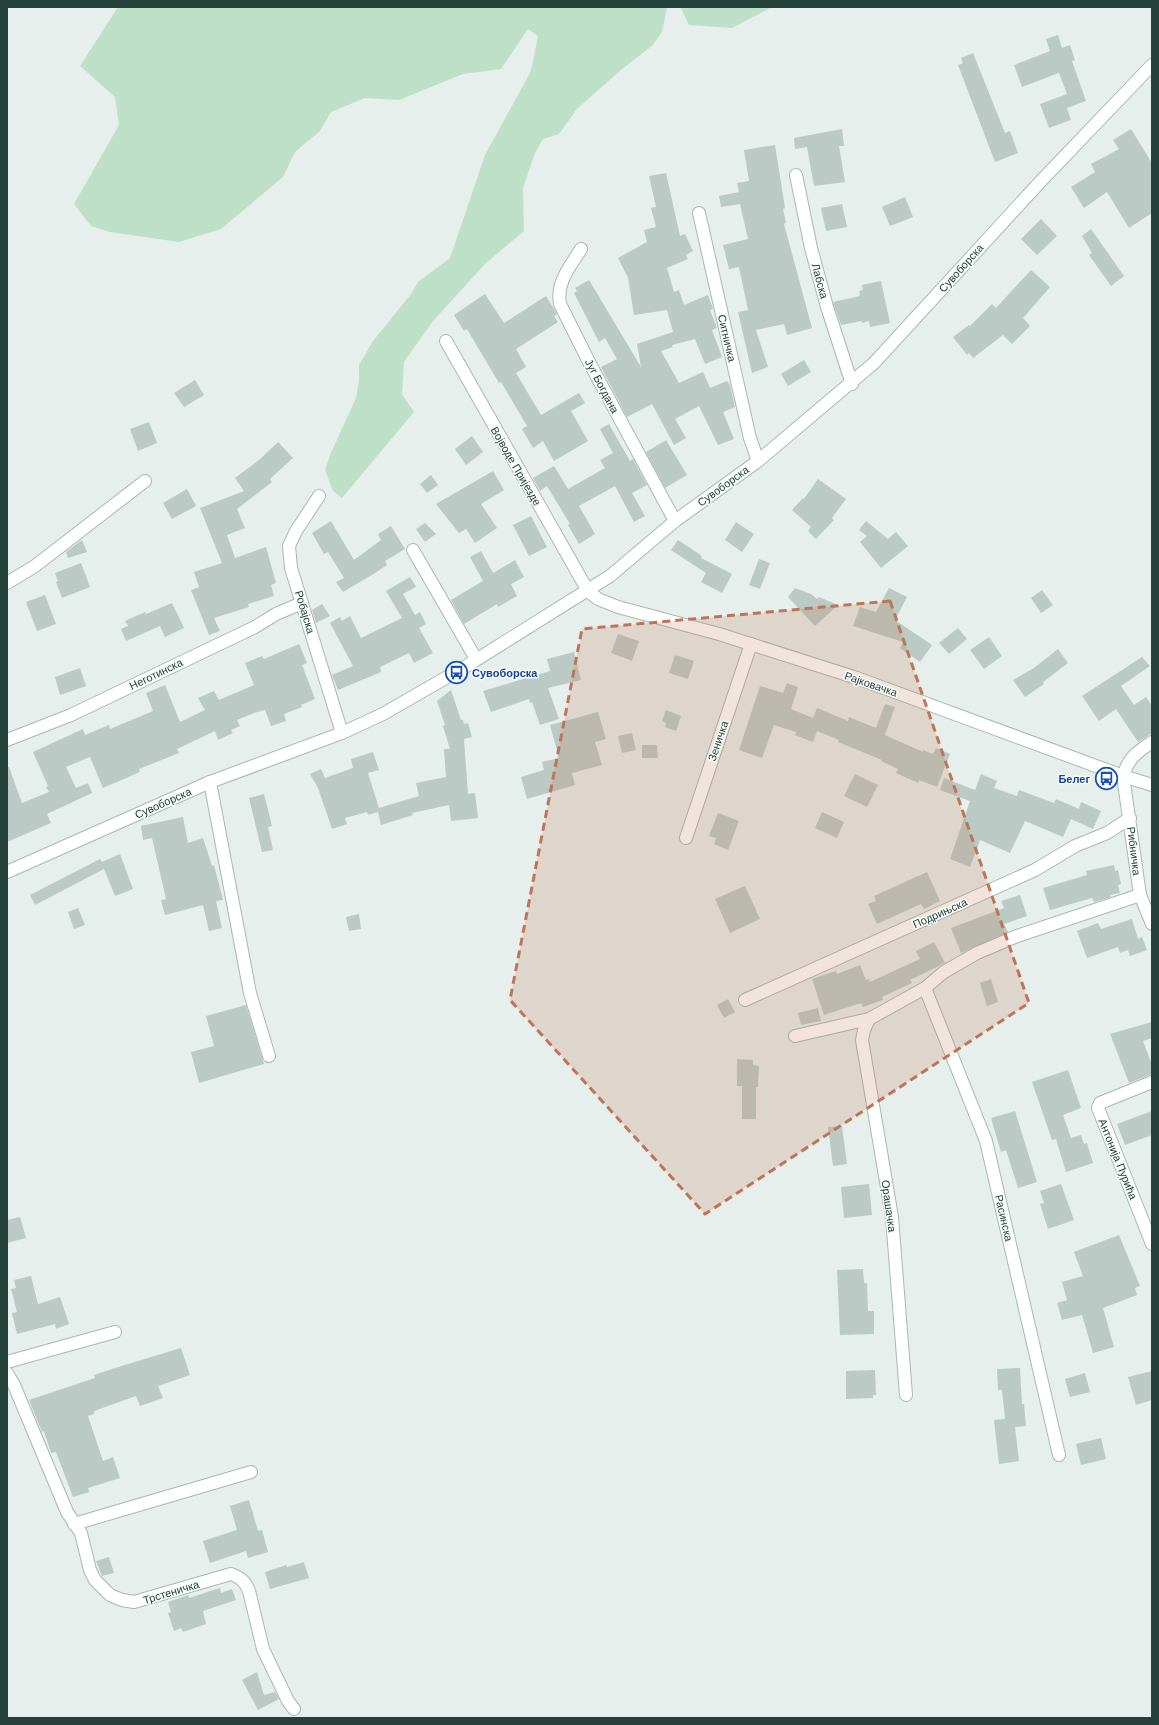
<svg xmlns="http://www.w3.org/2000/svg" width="1159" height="1725" font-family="Helvetica,sans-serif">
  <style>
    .green { fill: #bfe0c8 }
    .building { fill: #bbcac4 }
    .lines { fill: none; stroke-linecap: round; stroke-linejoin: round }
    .street-casing { stroke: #a8b8b2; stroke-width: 14 }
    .secondary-casing { stroke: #a4bbb3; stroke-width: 14 }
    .street { stroke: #fff; stroke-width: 12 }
    .secondary { stroke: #fff; stroke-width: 12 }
    .marked { fill: #c07456; fill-opacity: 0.2; stroke: #c07456; stroke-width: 3; stroke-dasharray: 8 5; stroke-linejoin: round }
    .labels { text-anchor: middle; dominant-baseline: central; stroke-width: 3; stroke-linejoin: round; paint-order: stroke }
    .street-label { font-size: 11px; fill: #24423a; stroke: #f7fbf9 }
    .transit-label { font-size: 11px; font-weight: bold; fill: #164399; stroke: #f7fbf9; text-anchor: start }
  </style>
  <rect width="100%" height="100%" fill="#e6efeb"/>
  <g class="green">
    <polygon points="118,7 667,7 662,32 652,46 622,69 577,109 559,134 543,139 535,153 523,188 524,231 485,264 433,321 404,362 402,394 414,412 342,498 333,491 325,470 330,455 356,398 359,381 359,365 373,341 411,294 418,282 450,258 485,155 531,71 538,36 528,29 501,69 463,74 399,100 365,98 331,112 320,131 295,152 283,177 221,229 179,242 110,232 91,226 74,204 119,125 115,97 80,66"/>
    <polygon points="676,7 772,7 732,28 689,25 681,8"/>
  </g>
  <g class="building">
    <polygon points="1058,35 1062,48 1070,45 1075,60 1072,61 1086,101 1067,108 1071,120 1049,128 1040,104 1067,94 1059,73 1022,87 1014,65 1050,51 1046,39"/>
    <polygon points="973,53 1005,133 1010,131 1018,153 995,162 958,65 963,63 961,58"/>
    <polygon points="842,129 844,146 839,146 845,182 814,186 807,147 795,149 794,138"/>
    <polygon points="1131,129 1152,163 1152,213 1129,228 1107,192 1084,208 1071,187 1095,172 1091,164 1119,149 1113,140"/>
    <polygon points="775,145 785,208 783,209 786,223 784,224 812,328 787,335 784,324 756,330 768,367 752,373 738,312 748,310 739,267 729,269 723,245 748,239 740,204 721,207 719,196 739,192 737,183 749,181 744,150"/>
    <polygon points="666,173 680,236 685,234 693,251 686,255 688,259 667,268 674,292 679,290 684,305 708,295 713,309 710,310 717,328 712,330 722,357 705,364 695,339 672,345 673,347 661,351 679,383 703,372 710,388 727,381 730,385 735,407 723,412 734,439 718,445 699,406 675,419 686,438 674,445 652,404 627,417 601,367 617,359 605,338 599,342 574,293 577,291 575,288 589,280 641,367 637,344 673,332 667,310 634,315 628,278 618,258 647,242 644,230 656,227 651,208 656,207 649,176"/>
    <polygon points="905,197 913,217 890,226 882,207"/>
    <polygon points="842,204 847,227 826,231 821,208"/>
    <polygon points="1041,219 1057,236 1037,255 1021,239"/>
    <polygon points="1091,229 1124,276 1111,286 1089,255 1092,253 1082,236"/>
    <polygon points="1031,270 1050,287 1023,318 1030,326 1012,344 1003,335 973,358 969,353 967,355 953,337 969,325 970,326 992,304 996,308"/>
    <polygon points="881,281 890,323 870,327 869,321 862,323 862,321 841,325 833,302 860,296 859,291 863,290 862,285"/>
    <polygon points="485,294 504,323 546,296 557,314 554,316 558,322 516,349 526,367 516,373 541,415 579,393 585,403 571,411 588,441 554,461 543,441 533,448 522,429 527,426 501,382 499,383 467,329 464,331 454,315"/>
    <polygon points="804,360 811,372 788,386 781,374"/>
    <polygon points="195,380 204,395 184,407 174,393"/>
    <polygon points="149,422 157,443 138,451 130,429"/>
    <polygon points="609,424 630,461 633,459 647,485 632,493 645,516 634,522 615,486 579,506 595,534 579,544 568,525 570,524 547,486 540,491 533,478 554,466 568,489 605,468 600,460 613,453 600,429"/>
    <polygon points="472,436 483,452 466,465 455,449"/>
    <polygon points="666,440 687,475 665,488 646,452"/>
    <polygon points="278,442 293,458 270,479 272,482 237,509 245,528 227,535 235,558 266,547 276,583 271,585 274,596 248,604 249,607 214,618 220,631 209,635 191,590 199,587 194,572 222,563 200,508 244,491 235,478 259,460"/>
    <polygon points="493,471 504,490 481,504 497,528 475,543 466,529 459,533 436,504"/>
    <polygon points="431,475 438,485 427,493 420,484"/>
    <polygon points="818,479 846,499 832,518 834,520 816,539 808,531 811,527 792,510 803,498 804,499"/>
    <polygon points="187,489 196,506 172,519 163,503"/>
    <polygon points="531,516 547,547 529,556 513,525"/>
    <polygon points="331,521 354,560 381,540 378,534 391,526 405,549 385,561 387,565 375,573 343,592 336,582 344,578 328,552 324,554 312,533"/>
    <polygon points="866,521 888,539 896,532 908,546 881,568 860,542 867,536 859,530"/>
    <polygon points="736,522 754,534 742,552 725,540"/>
    <polygon points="425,523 436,534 425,542 416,529"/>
    <polygon points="82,540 87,552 68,558 66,552"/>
    <polygon points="678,540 702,556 701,558 732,574 722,593 701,582 706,573 671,550"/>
    <polygon points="481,551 493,573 515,560 524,577 511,584 517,596 498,607 497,604 464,624 451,600 483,581 470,557"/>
    <polygon points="759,559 770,563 760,589 749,585"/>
    <polygon points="81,563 90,587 62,598 56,582 58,581 55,573"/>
    <polygon points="410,577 416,587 403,594 415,615 420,612 426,624 419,628 433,653 414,663 409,653 380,667 381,672 338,690 332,675 353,666 330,623 340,617 342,621 350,616 361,638 402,618 386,591"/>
    <polygon points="795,588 811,594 817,599 819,597 838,605 815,626 788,597"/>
    <polygon points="889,588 907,597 895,620 932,645 920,662 900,648 903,642 853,626 860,607 876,612"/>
    <polygon points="1042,590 1053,605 1041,613 1031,598"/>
    <polygon points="45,595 56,624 37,631 26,602"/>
    <polygon points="172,603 184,628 165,637 160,626 126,641 121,629 128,626 125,621 145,612 146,614"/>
    <polygon points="322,604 330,616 316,623 312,610"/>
    <polygon points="958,628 967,639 949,654 939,643"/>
    <polygon points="618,634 639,641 632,661 611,653"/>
    <polygon points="989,637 1002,656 984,669 970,650"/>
    <polygon points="299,644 307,663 302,665 315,699 301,705 302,707 284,714 286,721 271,726 265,710 254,713 237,720 240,726 231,730 233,733 218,740 215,731 177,749 179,753 139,769 140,772 103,788 90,757 66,767 76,788 88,783 92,793 47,814 51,823 7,842 7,767 9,767 22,803 49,792 46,787 48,786 33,752 83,729 85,735 109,725 110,729 153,711 146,693 165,685 180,722 205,710 198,698 214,691 219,700 254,685 245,663 262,656 264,659"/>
    <polygon points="1058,649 1068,663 1043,682 1044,684 1025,697 1013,680 1034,668"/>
    <polygon points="574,652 581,680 548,688 559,719 540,725 532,702 530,703 529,699 491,712 483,691 550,671 547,659"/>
    <polygon points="675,655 694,661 688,679 669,673"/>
    <polygon points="1142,657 1150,666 1121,686 1134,705 1146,697 1152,706 1152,733 1138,742 1116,709 1099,721 1082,696"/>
    <polygon points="80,668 86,686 60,695 55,677"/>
    <polygon points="787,683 798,687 791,709 813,718 817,708 848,721 849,717 876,728 885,704 895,707 885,735 923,752 923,750 933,754 936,748 950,754 937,787 919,780 918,783 896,773 898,769 881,761 882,760 838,742 839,740 817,731 813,742 795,735 796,732 774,725 762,758 739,750 760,686 783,693"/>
    <polygon points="451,690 461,720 463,720 464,724 468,723 472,737 464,739 468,794 475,793 478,818 451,821 449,805 412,813 413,815 381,825 378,812 368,815 367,812 345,818 347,824 332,829 318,788 310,774 321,769 325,778 353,768 351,759 373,752 379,770 368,773 379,808 419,796 416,783 446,777 444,749 450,749 443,726 445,725 437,701"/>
    <polygon points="666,710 681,716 676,731 665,727 666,723 662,721"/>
    <polygon points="598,712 606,739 595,742 602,765 572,773 575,785 527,799 521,777 544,770 542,762 559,758 550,725"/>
    <polygon points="632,733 636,750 622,753 618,736"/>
    <polygon points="642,745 657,745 658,758 642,758"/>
    <polygon points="855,774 878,785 867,807 844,796"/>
    <polygon points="981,774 997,781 994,788 1017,796 1019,790 1054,803 1056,799 1079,809 1081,802 1101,811 1093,829 1071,819 1063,837 1025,821 1010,853 980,840 970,867 950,859 970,801 940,790 944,778 975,790"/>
    <polygon points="264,794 272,826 268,827 273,850 262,852 249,798"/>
    <polygon points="822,812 844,822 837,838 815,828"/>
    <polygon points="718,813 739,821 728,850 714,844 716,838 709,836"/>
    <polygon points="183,817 188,843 203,838 212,866 214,865 223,900 216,901 222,928 209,931 203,905 165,915 161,900 166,899 152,838 143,840 141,826"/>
    <polygon points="120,854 133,889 115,896 104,869 35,905 30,895 100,859 102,862"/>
    <polygon points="1114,865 1115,871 1118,870 1121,884 1118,885 1120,893 1110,895 1111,897 1098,901 1094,902 1092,898 1050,910 1043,888 1087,875 1086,871"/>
    <polygon points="927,872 940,901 924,909 921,904 877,924 868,904 876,901 874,896"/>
    <polygon points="745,886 760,919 730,933 715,899"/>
    <polygon points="1020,895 1027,916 1004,924 1008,932 961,953 951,928 1004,908 1001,901"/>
    <polygon points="78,908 85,925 74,929 68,912"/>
    <polygon points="359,914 361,929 349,931 346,917"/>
    <polygon points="1132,919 1138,939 1142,937 1147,950 1130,956 1128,950 1120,953 1118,947 1087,958 1077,931 1098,923 1101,929"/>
    <polygon points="934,942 945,963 910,980 912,983 882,997 883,1000 863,1007 861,1003 824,1015 812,979 836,971 837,974 860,965 866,980 869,979 870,982 920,959 916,951"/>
    <polygon points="991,979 998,1002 987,1006 980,983"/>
    <polygon points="728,999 735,1012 724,1018 717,1005"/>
    <polygon points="246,1005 264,1064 199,1083 191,1052 214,1046 206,1016"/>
    <polygon points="818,1008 821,1021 801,1025 798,1013"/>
    <polygon points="1152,1022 1152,1038 1143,1041 1152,1065 1152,1074 1129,1083 1110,1034"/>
    <polygon points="737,1059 753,1060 753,1065 759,1066 758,1087 756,1087 756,1119 742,1119 742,1086 737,1086"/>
    <polygon points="1068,1070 1081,1108 1063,1115 1071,1138 1081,1135 1084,1144 1087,1143 1093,1163 1066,1172 1056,1139 1052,1140 1032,1082"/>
    <polygon points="1015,1111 1037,1182 1018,1188 1006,1150 1001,1152 991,1118"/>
    <polygon points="1152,1111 1152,1135 1125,1145 1117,1124"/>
    <polygon points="842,1126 847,1164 833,1166 828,1127"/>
    <polygon points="869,1184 872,1215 844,1218 841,1187"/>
    <polygon points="1061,1184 1074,1220 1048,1229 1040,1204 1044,1203 1040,1191"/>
    <polygon points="20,1217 26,1238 7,1243 7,1220"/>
    <polygon points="1119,1235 1140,1286 1135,1288 1137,1295 1103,1308 1114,1347 1093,1353 1082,1315 1062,1320 1057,1303 1067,1300 1062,1282 1083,1276 1074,1252"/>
    <polygon points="863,1269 864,1283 867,1283 868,1311 874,1311 874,1334 840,1335 837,1270"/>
    <polygon points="31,1276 38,1304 60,1297 69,1324 56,1329 55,1324 17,1334 12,1313 17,1312 11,1289 16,1288 14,1280"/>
    <polygon points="181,1348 190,1375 158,1386 163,1398 140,1406 136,1396 94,1411 94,1414 88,1416 103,1461 113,1457 120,1478 88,1488 89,1492 73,1497 56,1452 51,1453 44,1431 42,1432 29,1400 95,1378 94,1375 115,1368"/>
    <polygon points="1020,1368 1022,1404 1024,1404 1026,1426 1015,1427 1019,1461 999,1464 994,1420 1005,1419 1002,1390 998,1390 997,1369"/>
    <polygon points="875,1370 876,1395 873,1395 873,1398 846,1399 846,1371"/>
    <polygon points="1152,1371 1152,1400 1136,1405 1128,1377"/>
    <polygon points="1085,1373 1090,1392 1070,1397 1065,1379"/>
    <polygon points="1101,1438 1106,1459 1081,1465 1076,1444"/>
    <polygon points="249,1500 258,1531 262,1530 268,1552 248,1558 246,1551 210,1563 203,1541 237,1530 230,1506"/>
    <polygon points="109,1557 114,1573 102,1576 96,1561"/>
    <polygon points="304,1562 309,1578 270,1589 265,1572 286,1565 287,1567"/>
    <polygon points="220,1588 221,1593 232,1589 236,1600 203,1611 206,1624 183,1632 181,1628 174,1631 168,1613 171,1612 168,1602 188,1595 189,1598"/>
    <polygon points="257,1672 264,1695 275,1692 279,1699 258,1710 242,1680"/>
  </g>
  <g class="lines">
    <defs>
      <g id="street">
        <polyline points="796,175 811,248 827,307 852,384"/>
        <polyline points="699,213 750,438 758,461"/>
        <path d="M581,249C570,267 556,282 560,304L589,362L675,521"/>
        <polyline points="446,341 588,591"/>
        <polyline points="319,496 296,531 289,546 291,568 342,733"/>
        <polyline points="413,550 476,659"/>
        <polyline points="7,583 35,566 145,481"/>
        <polyline points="7,740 71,715 255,627 276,614 302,603"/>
        <path d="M1152,742C1136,753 1129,757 1123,776L1140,895L1152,924"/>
        <polyline points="210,782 250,993 269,1056"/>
        <polyline points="686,838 751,644"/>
        <polyline points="925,988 986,1141 1059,1455"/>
        <polyline points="745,1000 1035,870 1075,846 1107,833 1130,818"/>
        <polyline points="869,1019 864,1030 862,1040 892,1217 906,1395"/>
        <polyline points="795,1036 869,1019 925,988 944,972 977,953 1017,936 1140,895"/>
        <polyline points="1152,1082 1100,1103 1098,1108 1152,1244"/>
        <polyline points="7,1362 115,1332"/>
        <path d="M7,1373L14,1385L67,1512L81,1533L90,1570L95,1580L110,1595L122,1600L134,1602L231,1574C241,1578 245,1581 249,1591L263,1649L288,1701L294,1709"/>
        <polyline points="74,1524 251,1472"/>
      </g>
      <g id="secondary">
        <polyline points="588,591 598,599 618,607 719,634 857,678 1123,776 1152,785"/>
        <polyline points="7,872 210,782 342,733 383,714 468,665 610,576 675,521 758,461 874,363 1040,182 1152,65"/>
      </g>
    </defs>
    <use href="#street" class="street-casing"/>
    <use href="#secondary" class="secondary-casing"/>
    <use href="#street" class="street"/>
    <use href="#secondary" class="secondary"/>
  </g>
  <path class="marked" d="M890,601L1029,1003L705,1214L510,1000L582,629Z"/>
  <defs>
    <symbol id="bus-ring" viewBox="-11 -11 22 22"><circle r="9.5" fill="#f7fbf9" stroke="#1a4fb4" stroke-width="1.5"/><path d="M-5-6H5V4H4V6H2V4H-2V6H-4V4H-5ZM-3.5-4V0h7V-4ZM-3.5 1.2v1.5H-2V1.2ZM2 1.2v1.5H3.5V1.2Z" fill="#1a4fb4"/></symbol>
  </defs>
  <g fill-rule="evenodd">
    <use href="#bus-ring" x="444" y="660" width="25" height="25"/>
    <use href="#bus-ring" x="1094" y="766" width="25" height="25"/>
  </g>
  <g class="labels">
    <g class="street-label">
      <text transform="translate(961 268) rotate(-48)">Сувоборска</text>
      <text transform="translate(820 281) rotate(75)">Лабска</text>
      <text transform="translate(727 338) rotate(77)">Ситничка</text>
      <text transform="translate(602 386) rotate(62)">Југ Богдана</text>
      <text transform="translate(516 466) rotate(60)">Војводе Пријезде</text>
      <text transform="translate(723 486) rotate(-36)">Сувоборска</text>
      <text transform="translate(305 612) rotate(73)">Робајска</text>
      <text transform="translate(156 674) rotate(-26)">Неготинска</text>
      <text transform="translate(871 684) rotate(19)">Рајковачка</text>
      <text transform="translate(718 741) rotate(-71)">Зеничка</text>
      <text transform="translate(163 803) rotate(-24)">Сувоборска</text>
      <text transform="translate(1134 851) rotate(83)">Рибничка</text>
      <text transform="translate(940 913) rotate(-24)">Подрињска</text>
      <text transform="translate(1118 1159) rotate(68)">Антонија Пурића</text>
      <text transform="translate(889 1206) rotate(82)">Орашачка</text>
      <text transform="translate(1004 1218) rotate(77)">Расинска</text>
      <text transform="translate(171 1592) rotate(-17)">Трстеничка</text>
    </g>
    <g class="transit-label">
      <text x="472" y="673">Сувоборска</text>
      <text x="1090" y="779" text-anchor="end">Белег</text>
    </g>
  </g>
  <rect width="1159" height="1725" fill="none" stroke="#24423a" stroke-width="16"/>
</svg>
